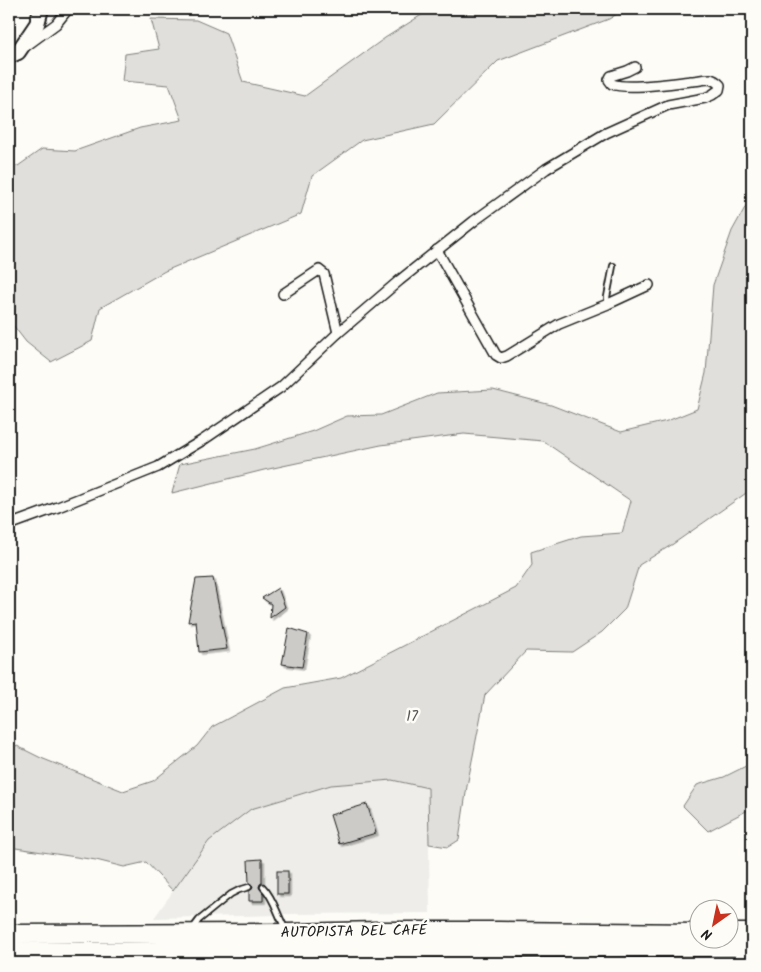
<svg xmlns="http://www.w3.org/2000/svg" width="761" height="972" font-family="Kalam,sans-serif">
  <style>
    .built { fill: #eeede9 }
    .green { fill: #e0dfdb; stroke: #7e7e7c }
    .building { fill: #cccbc8; stroke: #1c1c1c; filter: url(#shadow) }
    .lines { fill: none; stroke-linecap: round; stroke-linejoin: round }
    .lane-casing { stroke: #1c1c1c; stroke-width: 8 }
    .street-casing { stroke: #1c1c1c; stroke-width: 12 }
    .secondary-casing { stroke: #1c1c1c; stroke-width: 18 }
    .highway-casing { stroke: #1c1c1c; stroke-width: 21 }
    .lane { stroke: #fdfcf7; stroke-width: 4.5 }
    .street { stroke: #fdfcf7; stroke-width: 9 }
    .secondary { stroke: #fdfcf7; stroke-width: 14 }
    .highway { stroke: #fdfcf7; stroke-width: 18 }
    .labels { text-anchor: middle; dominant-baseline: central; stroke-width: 5; stroke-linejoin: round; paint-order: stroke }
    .park-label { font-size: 15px; fill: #575655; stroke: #fdfcf7 }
    .street-label { font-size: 15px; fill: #1c1c1c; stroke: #fdfcf7 }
  </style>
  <defs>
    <filter id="shadow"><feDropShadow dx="2.5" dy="2.5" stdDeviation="0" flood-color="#0004"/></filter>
  </defs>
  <rect width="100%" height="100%" fill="#fdfcf7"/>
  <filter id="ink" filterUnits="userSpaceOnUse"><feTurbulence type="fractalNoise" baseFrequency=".02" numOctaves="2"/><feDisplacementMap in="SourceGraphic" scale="10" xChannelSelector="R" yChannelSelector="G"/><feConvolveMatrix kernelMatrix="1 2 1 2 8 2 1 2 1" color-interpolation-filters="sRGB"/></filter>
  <g filter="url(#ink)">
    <polygon class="built" points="392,780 428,788 430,913 285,914 278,915 154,918 209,841 251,809 331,785"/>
    <g class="green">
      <polygon points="512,9 625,9 609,19 498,61 434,124 362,140 312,176 301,214 165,271 100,308 92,341 51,362 26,342 9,320 9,166 18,166 42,149 75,151 140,128 182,120 169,85 122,81 125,54 159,49 151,19 196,20 226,33 243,82 305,96 385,38 423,14 480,13"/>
      <polygon points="752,195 752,489 673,544 639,565 625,609 602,632 572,652 526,651 485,695 467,786 459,840 448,847 429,844 428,788 392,780 331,785 251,809 209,841 173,891 146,862 124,867 96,860 9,847 9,742 41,758 123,791 153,781 197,746 212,727 285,688 341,678 516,588 532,565 531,552 581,536 622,533 631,501 543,441 464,434 381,445 264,470 172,493 180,464 255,449 313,431 347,416 381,415 437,393 493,390 551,405 621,432 667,421 697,409 706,373 713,285 732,231"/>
      <polygon points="752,763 752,808 708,831 683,806 697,785 724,777"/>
    </g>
    <g class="building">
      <polygon points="213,578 227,649 199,652 196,621 188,622 196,579"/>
      <polygon points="278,588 285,607 270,618 271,604 262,598"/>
      <polygon points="289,628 308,634 302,667 282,664"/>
      <polygon points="367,804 376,833 339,844 330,815"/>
      <polygon points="262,859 262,883 260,884 259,887 263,893 263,901 249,901 249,891 252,889 253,886 251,884 249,883 248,860"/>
      <rect x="277" y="871" width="11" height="23"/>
    </g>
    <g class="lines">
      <defs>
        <g id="lane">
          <polyline points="608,304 607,297 613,266"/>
          <path d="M263,887C274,898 277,914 285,928"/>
          <polyline points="193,928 199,920 231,894 239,890 249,887"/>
          <polyline points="383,952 383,963"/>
        </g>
        <g id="street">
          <polyline points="26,46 56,24 68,9"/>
          <polyline points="437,250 496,355 501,358 507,356 559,324 608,304 649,285"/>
          <polyline points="283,294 319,270 324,274 338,333"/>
          <path d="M9,525L58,507L158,467L203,440L281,387L338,333L400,280L474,221L546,169L606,133L668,105L705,98L712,95L719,90L720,85C717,82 715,80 710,79C704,79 697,81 691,81C673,83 627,90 612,84L609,80L611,76L627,71L635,67"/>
          <polyline points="733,949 742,956 746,963"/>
          <polyline points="309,963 310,949"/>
          <polyline points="503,963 516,948"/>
        </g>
        <polyline id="secondary" points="9,56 18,52 37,24 41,9"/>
        <g id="highway">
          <polyline points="728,933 752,933"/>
          <polyline points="9,934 288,933 379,931 499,931 698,933"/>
          <polyline points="9,951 79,952 336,949 752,947"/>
        </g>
      </defs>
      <use href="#lane" class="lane-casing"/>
      <use href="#street" class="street-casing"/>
      <use href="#secondary" class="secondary-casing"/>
      <use href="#highway" class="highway-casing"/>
      <use href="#lane" class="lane"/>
      <use href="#street" class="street"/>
      <use href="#secondary" class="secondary"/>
      <use href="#highway" class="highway"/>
    </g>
  </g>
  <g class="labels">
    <g class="park-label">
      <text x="412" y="717">17</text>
    </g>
    <g class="street-label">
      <text transform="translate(354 932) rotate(-1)">AUTOPISTA DEL CAFÉ</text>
    </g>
  </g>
  <rect width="761" height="972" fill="none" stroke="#fdfcf7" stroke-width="30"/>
  <rect x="15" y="15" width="731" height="942" fill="none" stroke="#1c1c1c" stroke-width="2" filter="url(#ink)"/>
  <g transform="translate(714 924) rotate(213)"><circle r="24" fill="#fdfcf7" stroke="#a3a29f"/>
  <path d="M0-4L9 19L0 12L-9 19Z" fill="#c8321e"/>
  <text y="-8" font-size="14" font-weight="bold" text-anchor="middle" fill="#1c1c1c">N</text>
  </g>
</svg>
